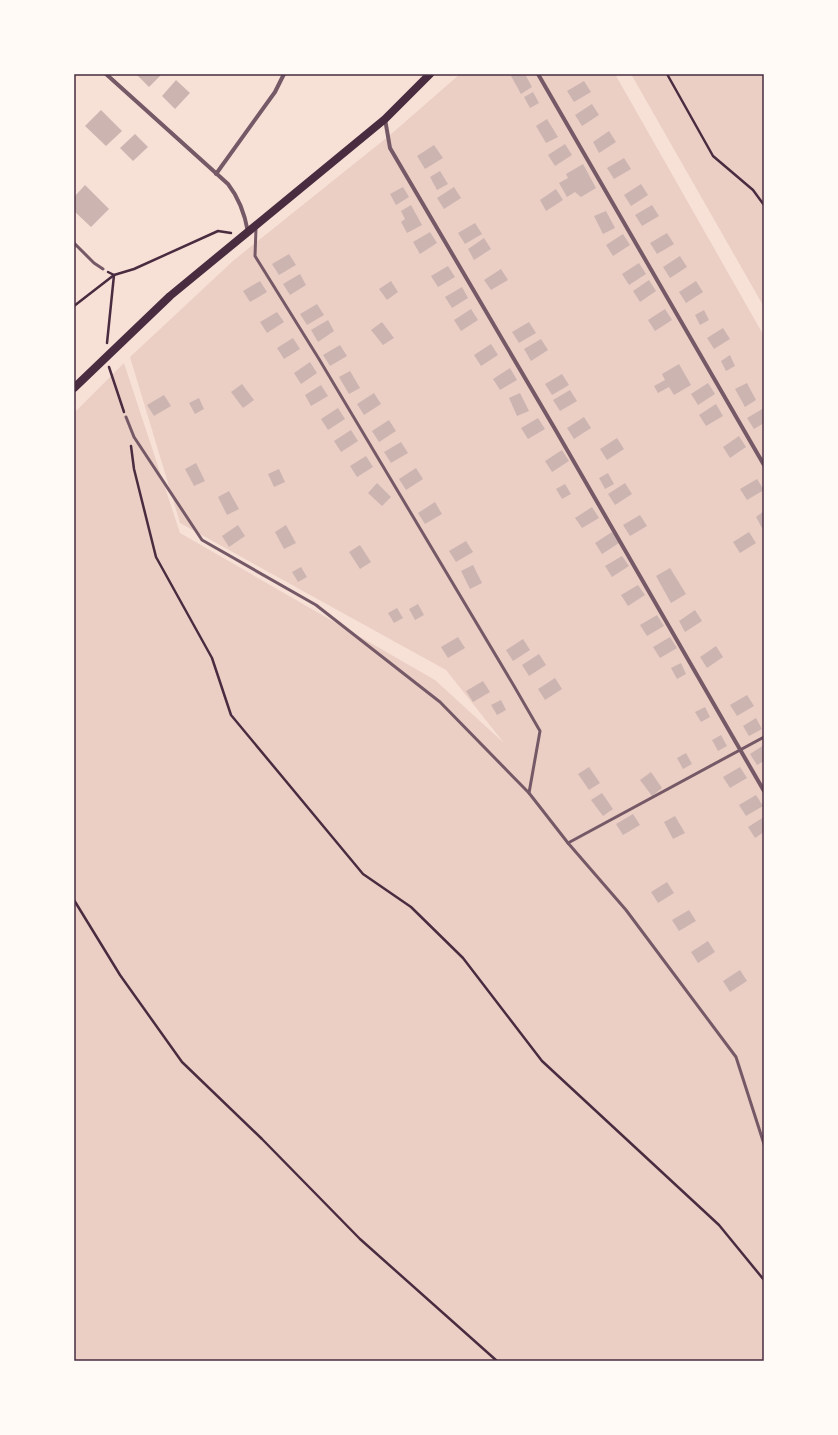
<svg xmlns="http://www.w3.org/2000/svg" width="838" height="1435" font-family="'IBM Plex Sans',sans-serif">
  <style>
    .green { fill: #ebcfc5 }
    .building { fill: #ccb4b1 }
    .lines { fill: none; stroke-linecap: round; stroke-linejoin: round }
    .path { stroke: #4a2c40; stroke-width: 2.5 }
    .service { stroke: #755966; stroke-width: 3 }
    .minor { stroke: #755966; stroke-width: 4 }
    .secondary { stroke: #4a2c40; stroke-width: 8 }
    .neatline { fill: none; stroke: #4a2c40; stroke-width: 1.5 }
  </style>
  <rect width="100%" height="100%" fill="#f7e1d7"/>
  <g class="green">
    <polygon points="460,74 615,74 764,336 764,1121 762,1114 764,1144 764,1361 74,1361 74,413 124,363 180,533 435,680 504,743 446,670 180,523 130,357 234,260 390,135"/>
    <polygon points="631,74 764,74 764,307"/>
  </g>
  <g class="building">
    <polygon points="137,74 162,74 149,87 137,75"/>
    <polygon points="516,74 525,74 532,87 521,94 511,76"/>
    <polygon points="176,80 190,93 175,109 162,96"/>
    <polygon points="584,81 591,92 574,102 567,91"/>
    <polygon points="533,92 539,103 530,108 524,97"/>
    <polygon points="592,104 599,115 582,126 575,115"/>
    <polygon points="101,110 122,131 106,146 85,126"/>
    <polygon points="547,119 558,137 546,143 536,126"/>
    <polygon points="609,131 616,142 599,153 593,142"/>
    <polygon points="135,134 148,147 133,161 120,148"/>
    <polygon points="565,144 572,155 555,166 548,155"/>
    <polygon points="434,145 443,158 425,169 417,156"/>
    <polygon points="624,158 631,169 614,179 607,168"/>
    <polygon points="583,164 596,188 581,197 575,192 567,197 559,183 568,178 566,174"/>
    <polygon points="440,171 448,184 437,190 430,177"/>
    <polygon points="641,184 648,195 631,206 624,195"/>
    <polygon points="85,185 109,209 91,227 74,211 74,197"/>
    <polygon points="403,187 409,197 396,205 390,194"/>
    <polygon points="454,187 461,198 444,209 437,198"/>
    <polygon points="556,189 563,200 546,211 540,200"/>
    <polygon points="411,205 422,225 407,233 401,222 405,219 401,211"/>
    <polygon points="652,205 659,216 642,226 635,215"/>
    <polygon points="606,211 615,228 603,234 594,216"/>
    <polygon points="475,223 482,234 465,244 458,233"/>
    <polygon points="430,232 437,243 420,254 413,242"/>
    <polygon points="667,233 674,244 657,254 650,243"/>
    <polygon points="623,234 630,245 613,256 606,245"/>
    <polygon points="484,238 491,249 474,260 468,249"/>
    <polygon points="289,254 296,265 279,275 272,264"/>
    <polygon points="680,256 687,267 670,278 663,267"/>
    <polygon points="639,263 646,274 629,285 622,274"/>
    <polygon points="448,266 455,277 438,287 431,276"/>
    <polygon points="501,269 508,280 491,290 484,280"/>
    <polygon points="300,274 306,285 290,295 283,284"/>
    <polygon points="649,280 656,291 640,302 633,291"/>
    <polygon points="260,281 267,292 250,302 243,291"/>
    <polygon points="391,281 398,292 387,300 379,289"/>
    <polygon points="696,281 703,292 686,303 679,292"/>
    <polygon points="462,287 468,298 452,308 445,297"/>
    <polygon points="317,304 324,315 307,325 300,314"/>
    <polygon points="471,309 478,320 461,331 454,320"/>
    <polygon points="665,309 672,320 655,331 648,320"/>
    <polygon points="704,310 709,320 700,325 695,315"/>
    <polygon points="277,312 284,322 267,333 260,322"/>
    <polygon points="328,320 334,331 318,342 311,330"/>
    <polygon points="382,322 394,338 383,345 371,330"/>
    <polygon points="529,322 536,333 519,343 512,332"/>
    <polygon points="723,328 730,339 714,349 707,338"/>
    <polygon points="293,338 300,349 284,359 277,348"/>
    <polygon points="541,339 548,350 531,361 524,349"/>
    <polygon points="491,344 498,355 481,366 474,355"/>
    <polygon points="340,345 347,356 330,366 323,355"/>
    <polygon points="730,355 735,366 726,371 721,361"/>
    <polygon points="310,362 317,373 301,384 294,373"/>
    <polygon points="679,364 691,385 674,395 669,387 658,393 654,386 665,380 662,374"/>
    <polygon points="510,368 517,380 500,390 493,379"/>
    <polygon points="350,371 360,388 349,394 339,377"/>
    <polygon points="562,374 569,385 552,395 545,384"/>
    <polygon points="708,383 715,394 698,405 691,394"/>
    <polygon points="747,383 756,400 745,407 735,389"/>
    <polygon points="242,384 254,400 243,408 231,392"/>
    <polygon points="321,385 328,396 311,406 305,395"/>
    <polygon points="570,390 577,401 560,411 553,400"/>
    <polygon points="374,393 381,404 364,415 357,404"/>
    <polygon points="520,393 529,411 517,416 509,398"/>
    <polygon points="164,395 171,406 154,416 147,405"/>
    <polygon points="199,398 204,409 195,414 189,403"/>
    <polygon points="716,404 723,416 706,426 699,415"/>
    <polygon points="338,408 345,419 328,430 321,419"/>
    <polygon points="764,408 764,423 754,429 747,418"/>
    <polygon points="584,417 591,428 574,439 567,428"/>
    <polygon points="538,418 545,429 528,439 521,428"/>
    <polygon points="389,420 396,431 379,442 372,431"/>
    <polygon points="351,430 358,441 341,452 334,441"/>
    <polygon points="739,436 746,447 730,458 723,447"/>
    <polygon points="617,438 624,449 607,460 600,449"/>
    <polygon points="401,442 408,453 391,463 384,452"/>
    <polygon points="562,450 569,461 552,472 545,461"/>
    <polygon points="366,456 373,467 357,477 350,466"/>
    <polygon points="196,463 205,481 194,486 185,469"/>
    <polygon points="416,468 423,479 406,490 399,479"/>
    <polygon points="279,469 285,482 274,487 268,474"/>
    <polygon points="608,473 614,484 605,489 599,478"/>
    <polygon points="757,479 764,490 747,500 740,489"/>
    <polygon points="377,483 391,497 382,506 368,493"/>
    <polygon points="625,483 632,494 615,505 608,494"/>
    <polygon points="565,484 571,494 562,499 556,489"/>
    <polygon points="229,491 239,509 227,515 218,497"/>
    <polygon points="435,502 442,514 425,524 418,513"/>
    <polygon points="592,507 599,518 582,528 575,518"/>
    <polygon points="764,511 764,527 762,528 756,517"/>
    <polygon points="640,515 647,526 630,536 623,525"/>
    <polygon points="238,525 245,536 229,547 222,536"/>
    <polygon points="286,525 296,543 284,549 275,532"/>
    <polygon points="612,532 619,543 602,554 595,543"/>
    <polygon points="749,532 756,543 740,553 733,542"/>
    <polygon points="466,541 473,552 456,562 449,551"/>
    <polygon points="360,545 371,562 360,569 349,552"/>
    <polygon points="622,556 629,566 612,577 605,566"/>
    <polygon points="473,565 482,583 470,589 461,571"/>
    <polygon points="301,567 307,577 298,582 292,572"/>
    <polygon points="670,568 686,594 671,603 656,576"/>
    <polygon points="638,585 645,595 628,606 621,595"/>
    <polygon points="418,604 424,615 415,620 409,609"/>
    <polygon points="397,608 403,618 394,623 388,613"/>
    <polygon points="695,610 702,621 685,632 679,621"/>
    <polygon points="657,615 664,626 647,636 640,625"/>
    <polygon points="458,637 465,648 448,658 441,647"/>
    <polygon points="670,637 677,648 660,658 653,647"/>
    <polygon points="523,639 530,650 513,661 506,650"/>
    <polygon points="716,646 723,657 707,668 700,657"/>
    <polygon points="539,654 546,665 529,676 522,665"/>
    <polygon points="681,663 686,674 677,679 671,668"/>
    <polygon points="555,678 562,689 545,700 538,689"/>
    <polygon points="483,681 490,692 473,702 466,691"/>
    <polygon points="747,695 754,706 737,716 730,705"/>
    <polygon points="501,700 506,710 497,715 491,705"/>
    <polygon points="705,707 710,717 701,722 695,712"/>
    <polygon points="756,718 762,729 749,736 743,726"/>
    <polygon points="721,735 727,746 718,751 712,740"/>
    <polygon points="764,745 764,761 757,765 750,754"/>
    <polygon points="686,753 692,764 683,769 677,758"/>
    <polygon points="589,767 600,783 589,790 578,774"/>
    <polygon points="740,767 747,778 730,788 723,777"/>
    <polygon points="651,772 662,788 652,796 640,780"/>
    <polygon points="602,793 613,809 603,816 591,800"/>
    <polygon points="756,795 763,806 746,816 739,805"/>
    <polygon points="633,814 640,825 623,835 616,824"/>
    <polygon points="675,816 685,833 673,839 664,822"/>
    <polygon points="764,817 764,832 755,838 748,827"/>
    <polygon points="667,882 674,893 658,903 651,892"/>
    <polygon points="689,910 696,921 679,931 672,920"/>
    <polygon points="708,941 715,952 698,963 691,952"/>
    <polygon points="740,970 747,981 730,992 723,981"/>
  </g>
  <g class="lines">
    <g class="path">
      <polyline points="667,74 713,156 753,190 764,205"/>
      <polyline points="74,306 114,275 134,269 218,231 231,233"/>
      <polyline points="107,343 114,275 108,272"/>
      <polyline points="109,367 124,412"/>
      <polyline points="131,446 134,469 156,557 212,658 231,715 363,874 411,907 463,958 542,1061 719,1225 764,1280"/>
      <polyline points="74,900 120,975 182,1062 262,1139 360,1239 497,1361"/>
    </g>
    <g class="service">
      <polyline points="256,228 255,256 319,359 514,686 540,731 529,793 568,843 626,910 736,1057 764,1144"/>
      <polyline points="74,243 94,263 103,269"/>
      <polyline points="126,417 134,437 202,540 316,605 440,702 529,793"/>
      <polyline points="568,843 764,737"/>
    </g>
    <g class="minor">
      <path d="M106,74L228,184C239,198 245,215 248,232"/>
      <polyline points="538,74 764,465"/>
      <polyline points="385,119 390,148 555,429 764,791"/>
      <polyline points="216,174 275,92 284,74"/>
    </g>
    <polyline class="secondary" points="74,388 170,296 385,119 430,74"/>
  </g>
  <rect width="838" height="1435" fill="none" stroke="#fffaf5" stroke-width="150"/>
  <rect x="75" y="75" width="688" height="1285" class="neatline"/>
</svg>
